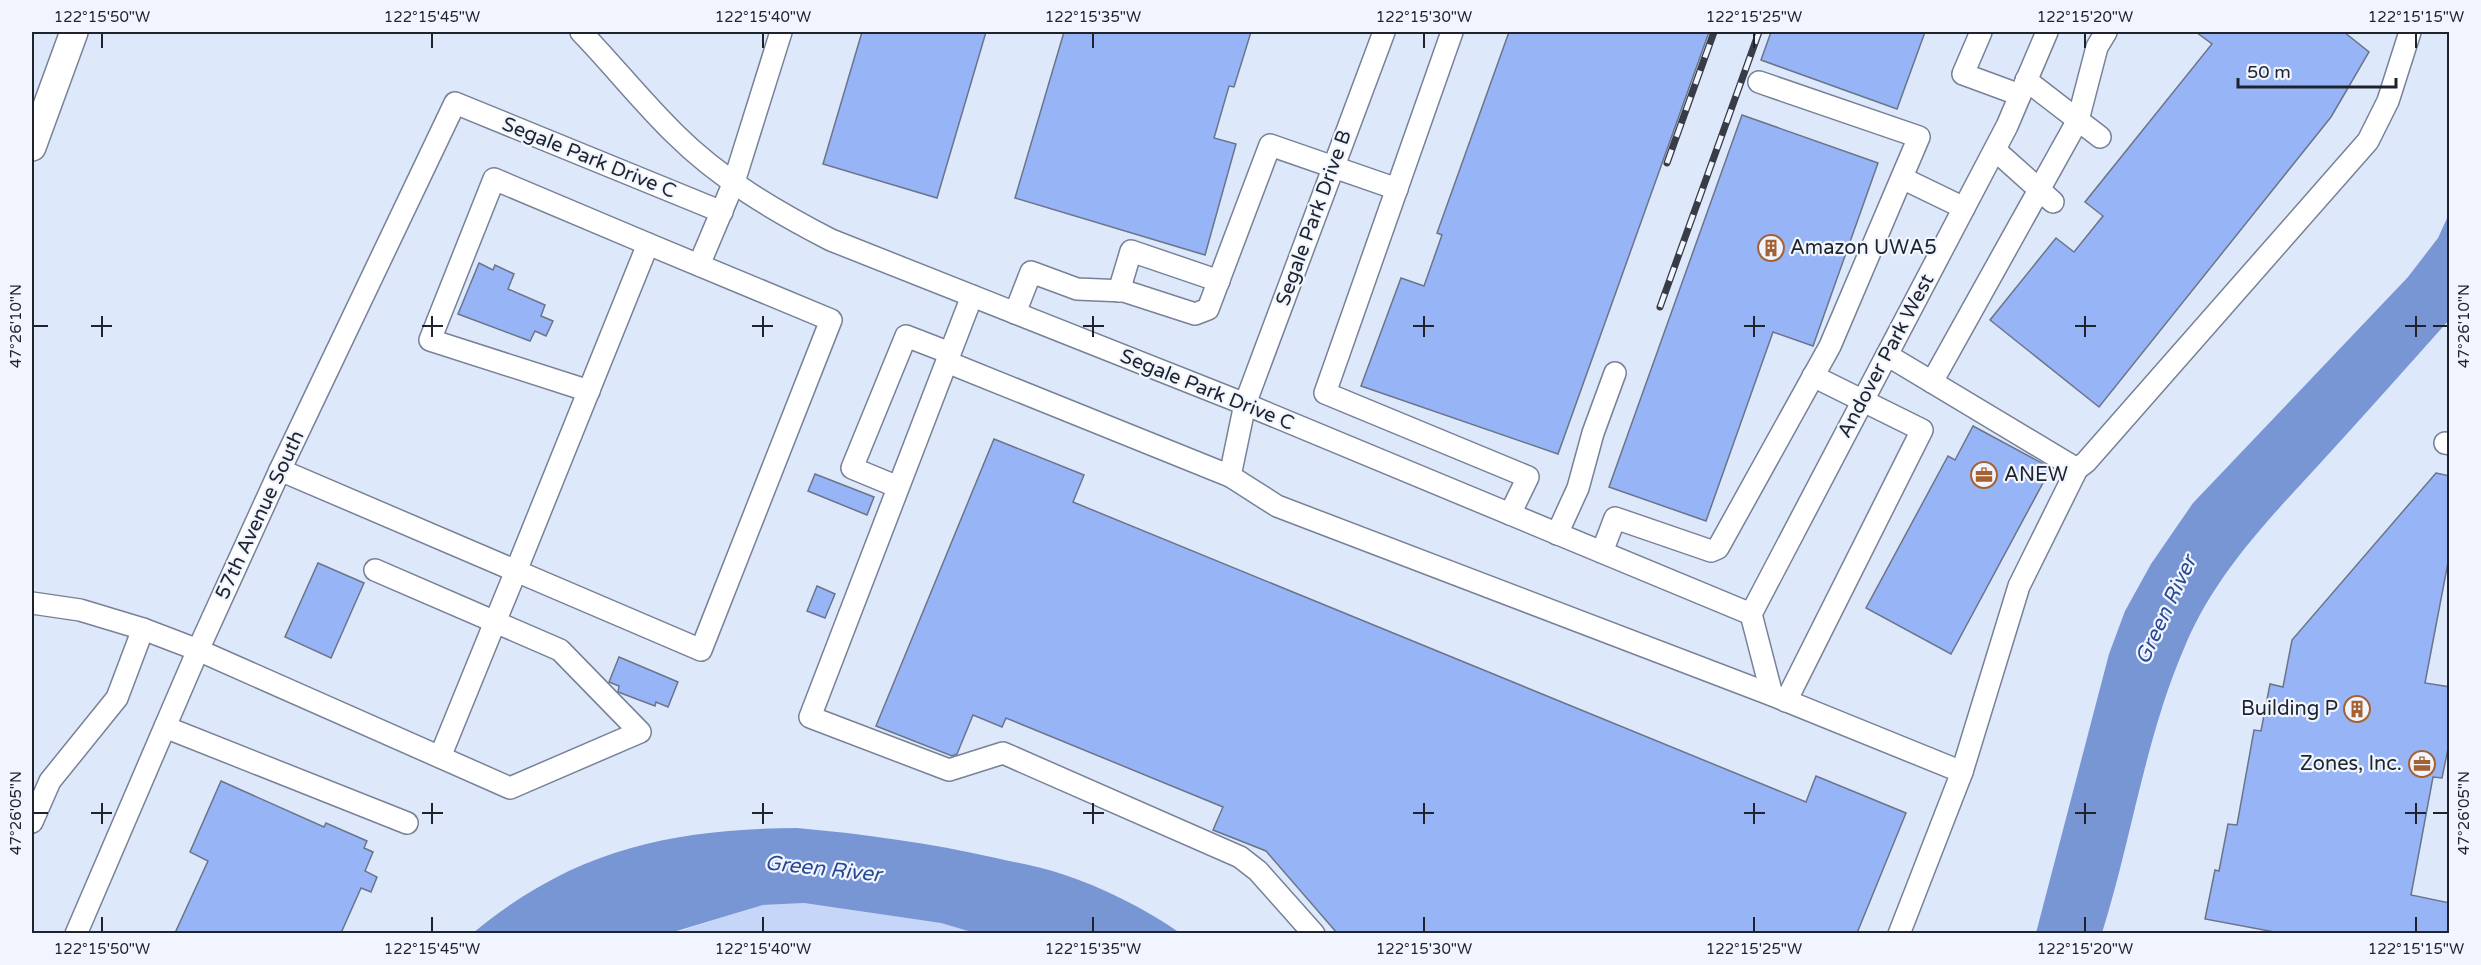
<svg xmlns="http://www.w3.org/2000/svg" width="2481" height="965" font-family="'Varela Round',sans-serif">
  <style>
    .green { fill: #c6d6f8 }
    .water { fill: #7996d4 }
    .building { fill: #97b5f6; stroke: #6a748a; stroke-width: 1.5 }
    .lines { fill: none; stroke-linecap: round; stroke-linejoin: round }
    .minor-casing { stroke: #778197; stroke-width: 24 }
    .major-casing { stroke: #778197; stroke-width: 30 }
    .minor { stroke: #fff; stroke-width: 21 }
    .major { stroke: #fff; stroke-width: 27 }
    .rail-casing { stroke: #373c46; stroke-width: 7 }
    .rail { stroke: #f0f5ff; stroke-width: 4.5; stroke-dasharray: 14; stroke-linecap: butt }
    .ticks { fill: none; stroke: #1f232c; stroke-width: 2 }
    .labels { text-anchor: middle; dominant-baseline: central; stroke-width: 4.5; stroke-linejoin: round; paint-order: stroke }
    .street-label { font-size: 20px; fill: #1f232c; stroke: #f0f5ff }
    .poi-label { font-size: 20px; fill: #1f232c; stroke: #f0f5ff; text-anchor: start }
    .water-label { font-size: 21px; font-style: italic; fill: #2a4994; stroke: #f0f5ff }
    .neatline { fill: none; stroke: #1f232c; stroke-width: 2 }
    .ticks-label { font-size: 15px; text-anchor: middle; fill: #1f232c }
  </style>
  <rect width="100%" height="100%" fill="#dee8fb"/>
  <polygon class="green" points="804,903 941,923 975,933 670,934 763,905"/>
  <g class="water">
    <path d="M2449,214V320C2408,366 2367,412 2325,458C2272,516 2216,572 2185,646C2145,738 2132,838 2102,933H2036L2109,654L2125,611L2151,564L2193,503L2408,277L2438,238Z"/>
    <path d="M797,828C864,834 930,843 996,858C1018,863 1041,867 1062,874C1104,888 1144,908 1180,933H975L941,923L804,903L763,905L670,933H473C573,850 670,829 797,828Z"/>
  </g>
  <g class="building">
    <polygon points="862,32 986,32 937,198 823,164"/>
    <polygon points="1064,32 1251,32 1234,87 1229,86 1214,138 1236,144 1205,255 1015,198"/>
    <polygon points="1509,32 1709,32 1558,454 1361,386 1401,278 1424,286 1442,235 1437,233"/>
    <polygon points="1771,32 1925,32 1897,109 1761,60"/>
    <polygon points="2196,32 2344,32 2369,52 2331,117 2099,407 1990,320 2056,238 2074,252 2103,216 2085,202 2212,44"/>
    <polygon points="1742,115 1878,163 1813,346 1773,332 1706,521 1609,487"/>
    <polygon points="479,263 493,270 495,265 514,274 508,289 545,305 541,316 553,321 546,336 535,331 530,341 458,314"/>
    <polygon points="1973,426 2051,468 1951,654 1866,608 1948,456 1955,460"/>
    <polygon points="994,439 1084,475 1073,502 1806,802 1816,776 1906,813 1857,933 1337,933 1266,851 1213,830 1223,807 1006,718 1002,727 973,715 957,754 952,756 876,726"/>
    <polygon points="2436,473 2450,476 2450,552 2425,683 2450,687 2450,739 2442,778 2433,777 2411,895 2450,903 2450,933 2280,933 2205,919 2215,870 2219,871 2228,824 2237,825 2254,730 2261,731 2270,684 2283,687 2292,640"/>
    <polygon points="815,474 874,497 867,515 808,491"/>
    <polygon points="318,563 364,583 331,658 285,637"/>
    <polygon points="817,586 835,594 825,618 807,611"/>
    <polygon points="619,657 678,682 668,707 656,702 655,706 618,692 619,686 609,682"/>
    <polygon points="221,781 324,827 326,823 367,841 364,848 373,852 365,871 377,877 371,892 361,888 341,933 175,933 208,861 190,852"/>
  </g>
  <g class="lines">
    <defs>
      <g id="minor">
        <path d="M581,32C613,65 642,102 675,134C720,179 775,211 831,240L1245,404L1751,614"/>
        <polyline points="1384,32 1245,404 1230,476 1277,506 1772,695 1962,772"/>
        <polyline points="1452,32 1325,393 1528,477 1510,514"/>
        <polyline points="1981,32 1963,74 2020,95"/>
        <polyline points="2026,80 2100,137"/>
        <polyline points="1995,150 2053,202"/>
        <polyline points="1902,178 1964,208"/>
        <polyline points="699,265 734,182 781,32"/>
        <polyline points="1119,291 1131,251 1219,281"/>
        <polyline points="972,296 810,717 949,770 1003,753 1240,857 1258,871 1314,934"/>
        <polyline points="1015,313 1031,272 1077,289 1124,291 1195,314 1208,309 1270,145 1397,189"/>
        <polyline points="1887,355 2077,469"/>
        <polyline points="947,362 1230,476"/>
        <polyline points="1932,382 2078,120 2097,47 2106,32"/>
        <polyline points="589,391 430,340 494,179 648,244"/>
        <polyline points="2445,443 2450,444"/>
        <path d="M280,470C420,530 560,590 701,650L831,320L648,244L516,571L495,622L440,757"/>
        <polyline points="898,487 852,468 906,336 950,353"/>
        <polyline points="1557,534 1578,488 1593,433 1615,373"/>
        <polyline points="1602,552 1615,518 1711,551 1718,548 1830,346 1919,137 1759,82"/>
        <polyline points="32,603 80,610 143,629 198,650 510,788 640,732 560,650 375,570"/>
        <polyline points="1751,614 2007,126 2047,32"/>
        <polyline points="1751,614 1772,695"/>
        <polyline points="1786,701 1922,430 1813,376"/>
        <polyline points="165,727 407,823"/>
        <polyline points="32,822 50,781 117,698 143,629"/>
        <polyline points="76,934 198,650 280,470 455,103 722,212"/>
        <polyline points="1899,934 1962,772 2019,586 2077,469 2086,462 2368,141 2388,101 2410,32"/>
      </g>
      <polyline id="major" points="32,147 74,32"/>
    </defs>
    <use href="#minor" class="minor-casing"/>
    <use href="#major" class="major-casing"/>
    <use href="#minor" class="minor"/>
    <use href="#major" class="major"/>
    <defs>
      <g id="rail">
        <polyline points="1667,163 1714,32"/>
        <polyline points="1660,307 1759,32"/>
      </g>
    </defs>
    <use href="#rail" class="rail-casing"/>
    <use href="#rail" class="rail"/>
  </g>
  <path class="ticks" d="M102,33V48M432,33V48M763,33V48M1093,33V48M1424,33V48M1754,33V48M2085,33V48M2416,33V48M102,316V337M432,316V337M763,316V337M1093,316V337M1424,316V337M1754,316V337M2085,316V337M2416,316V337M33,326H48M91,326H112M422,326H443M752,326H773M1083,326H1104M1413,326H1434M1744,326H1765M2075,326H2096M2405,326H2426M2433,326H2448M102,803V824M432,803V824M763,803V824M1093,803V824M1424,803V824M1754,803V824M2085,803V824M2416,803V824M33,813H48M91,813H112M422,813H443M752,813H773M1083,813H1104M1413,813H1434M1744,813H1765M2075,813H2096M2405,813H2426M2433,813H2448M102,917V932M432,917V932M763,917V932M1093,917V932M1424,917V932M1754,917V932M2085,917V932M2416,917V932"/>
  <defs>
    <symbol id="building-ring" viewBox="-11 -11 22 22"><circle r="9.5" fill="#f0f5ff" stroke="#a56230" stroke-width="1.5"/><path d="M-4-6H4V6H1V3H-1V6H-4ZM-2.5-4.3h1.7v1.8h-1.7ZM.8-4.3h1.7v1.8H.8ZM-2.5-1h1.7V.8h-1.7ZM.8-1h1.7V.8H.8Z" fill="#a56230"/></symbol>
    <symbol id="office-ring" viewBox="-11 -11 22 22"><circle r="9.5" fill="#f0f5ff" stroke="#a56230" stroke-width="1.5"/><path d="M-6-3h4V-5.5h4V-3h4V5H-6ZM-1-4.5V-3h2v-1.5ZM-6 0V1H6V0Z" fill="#a56230"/></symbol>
  </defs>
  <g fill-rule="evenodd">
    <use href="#building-ring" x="1756" y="233" width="30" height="30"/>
    <use href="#office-ring" x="1969" y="460" width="30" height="30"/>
    <use href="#building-ring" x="2342" y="694" width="30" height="30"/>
    <use href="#office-ring" x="2407" y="749" width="30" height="30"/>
  </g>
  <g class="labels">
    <g class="street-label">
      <text transform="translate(589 158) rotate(22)">Segale Park Drive C</text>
      <text transform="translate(1314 218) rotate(-70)">Segale Park Drive B</text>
      <text transform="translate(1886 356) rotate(-62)">Andover Park West</text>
      <text transform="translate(1207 390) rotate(22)">Segale Park Drive C</text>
      <text transform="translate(260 515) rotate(-65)">57th Avenue South</text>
    </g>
    <g class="poi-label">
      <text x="1790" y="248">Amazon UWA5</text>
      <text x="2004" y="475">ANEW</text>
      <text x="2338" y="709" text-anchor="end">Building P</text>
      <text x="2402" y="764" text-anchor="end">Zones, Inc.</text>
    </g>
    <g class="water-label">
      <text transform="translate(2166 610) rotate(-65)">Green River</text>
      <text transform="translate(823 869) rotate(6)">Green River</text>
    </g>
  </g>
  <rect width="2481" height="965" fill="none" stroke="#f0f5ff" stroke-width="66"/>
  <path d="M2238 78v9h158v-9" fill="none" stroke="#1f232c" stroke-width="3"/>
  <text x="2247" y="78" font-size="18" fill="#1f232c" stroke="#f0f5ff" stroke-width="4.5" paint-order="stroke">50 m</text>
  <rect x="33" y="33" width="2415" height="899" class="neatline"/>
  <g class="ticks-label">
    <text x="102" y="22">122°15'50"W</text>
    <text x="432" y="22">122°15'45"W</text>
    <text x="763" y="22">122°15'40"W</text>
    <text x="1093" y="22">122°15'35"W</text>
    <text x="1424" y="22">122°15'30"W</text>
    <text x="1754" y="22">122°15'25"W</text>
    <text x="2085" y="22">122°15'20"W</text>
    <text x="2416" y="22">122°15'15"W</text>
    <text transform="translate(16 326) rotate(-90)" y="5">47°26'10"N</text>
    <text transform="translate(2464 326) rotate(-90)" y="5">47°26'10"N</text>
    <text transform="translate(16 813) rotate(-90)" y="5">47°26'05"N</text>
    <text transform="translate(2464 813) rotate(-90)" y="5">47°26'05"N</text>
    <text x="102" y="954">122°15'50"W</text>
    <text x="432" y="954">122°15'45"W</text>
    <text x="763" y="954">122°15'40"W</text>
    <text x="1093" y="954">122°15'35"W</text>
    <text x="1424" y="954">122°15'30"W</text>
    <text x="1754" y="954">122°15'25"W</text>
    <text x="2085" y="954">122°15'20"W</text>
    <text x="2416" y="954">122°15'15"W</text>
  </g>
</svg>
